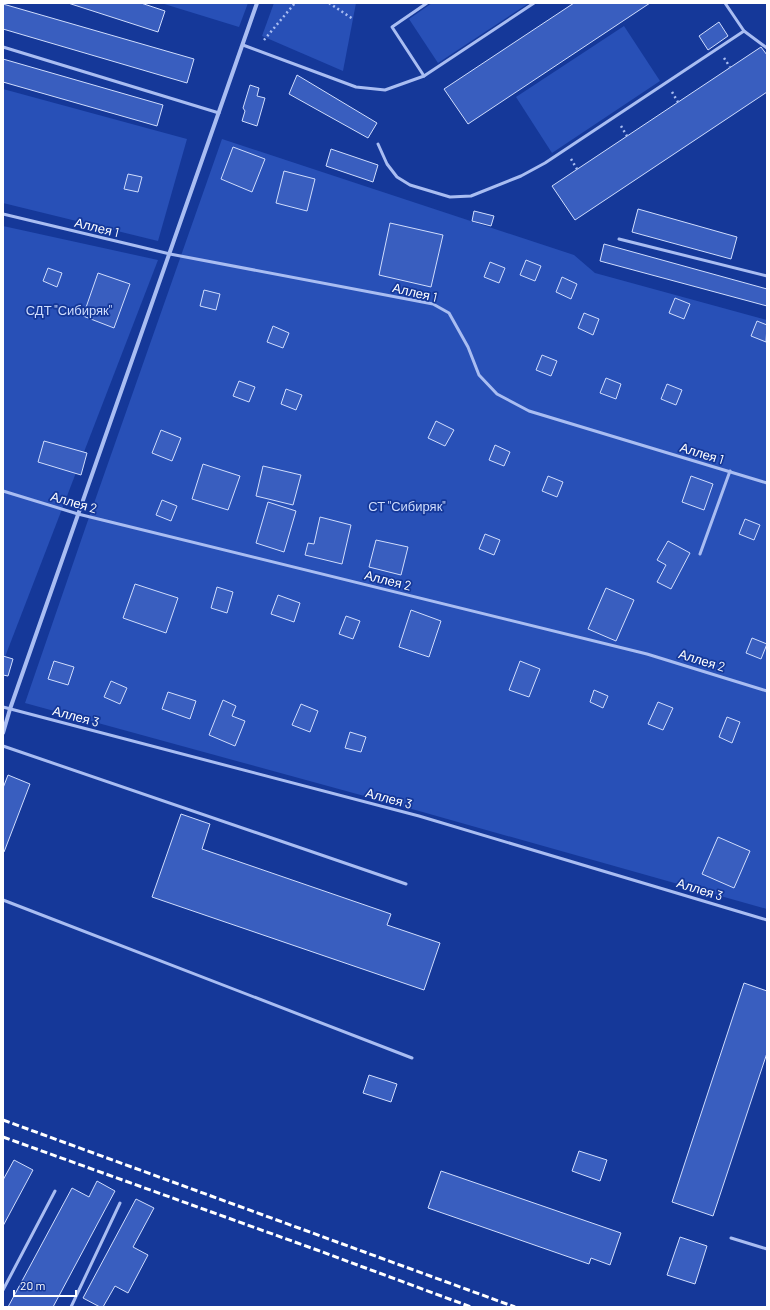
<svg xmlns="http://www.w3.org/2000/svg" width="770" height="1310" font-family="Barlow,sans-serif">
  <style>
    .green { fill: #2850b7 }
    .building { fill: #395ebf; stroke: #d0ddfd }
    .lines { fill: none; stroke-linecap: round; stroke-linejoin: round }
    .path { stroke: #a9bdf2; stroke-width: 2.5; stroke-dasharray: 2 3; stroke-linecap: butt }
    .lane { stroke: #a9bdf2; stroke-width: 3 }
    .street { stroke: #a9bdf2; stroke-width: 4 }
    .rail { stroke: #fff; stroke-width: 3; stroke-dasharray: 7 3; stroke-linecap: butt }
    .labels { text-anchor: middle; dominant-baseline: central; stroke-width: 3.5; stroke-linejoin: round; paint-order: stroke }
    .street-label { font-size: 13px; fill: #fff; stroke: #153899 }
    .park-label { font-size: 13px; fill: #d0ddfd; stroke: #153899 }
  </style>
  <rect width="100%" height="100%" fill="#153899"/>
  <g class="green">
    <polygon points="161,3 248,3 239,27"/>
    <polygon points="274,3 356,3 343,71 262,36"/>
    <polygon points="432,3 529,3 438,63 409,19"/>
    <polygon points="624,26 660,81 552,153 516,97"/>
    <polygon points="3,89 187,139 158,241 3,203"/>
    <polygon points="222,139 574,255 595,273 767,320 767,909 419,811 25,703 86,526"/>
    <polygon points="3,226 158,260 3,662"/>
  </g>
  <g class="building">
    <polygon points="68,3 141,3 165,11 158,32"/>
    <polygon points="574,3 650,3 468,124 444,89"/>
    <polygon points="3,4 194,59 187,83 3,29"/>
    <polygon points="719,22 728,36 708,50 699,36"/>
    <polygon points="761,47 767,55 767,92 575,220 552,186"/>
    <polygon points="3,59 163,105 157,126 3,82"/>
    <polygon points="297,75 377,123 368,138 289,94"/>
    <polygon points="250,85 259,88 257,96 265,98 257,126 242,121 245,111 243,108"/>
    <polygon points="233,147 265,159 252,192 221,179"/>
    <polygon points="331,149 378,165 373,182 326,166"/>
    <polygon points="284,171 315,179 307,211 276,203"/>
    <polygon points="128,174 142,177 138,192 124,189"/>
    <polygon points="638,209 737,237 731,259 632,232"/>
    <polygon points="474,211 494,216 491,226 472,221"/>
    <polygon points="390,223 443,235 431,287 379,275"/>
    <polygon points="604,244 767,289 767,306 600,261"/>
    <polygon points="526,260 541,266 535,281 520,275"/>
    <polygon points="490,262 505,268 499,283 484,277"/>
    <polygon points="48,268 62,273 57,287 43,281"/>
    <polygon points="98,273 130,284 114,328 83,316"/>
    <polygon points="562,277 577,284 571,299 556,292"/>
    <polygon points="204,290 220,294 216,310 200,306"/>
    <polygon points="675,298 690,304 684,319 669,313"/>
    <polygon points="584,313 599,319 593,335 578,328"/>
    <polygon points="757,321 767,325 766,342 751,336"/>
    <polygon points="273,326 289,333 283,348 267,342"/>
    <polygon points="542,355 557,361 551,376 536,370"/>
    <polygon points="606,378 621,384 616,399 600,393"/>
    <polygon points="239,381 255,387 249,402 233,396"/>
    <polygon points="667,384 682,390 676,405 661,399"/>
    <polygon points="286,389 302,395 296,410 281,404"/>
    <polygon points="436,421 454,430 445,446 428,438"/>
    <polygon points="161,430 181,438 172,461 152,453"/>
    <polygon points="44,441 87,453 81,475 38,462"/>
    <polygon points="495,445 510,452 504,466 489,460"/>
    <polygon points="203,464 240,476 228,510 192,499"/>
    <polygon points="263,466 301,475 293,505 256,496"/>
    <polygon points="548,476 563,482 557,497 542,491"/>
    <polygon points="691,476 713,484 704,510 682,502"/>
    <polygon points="162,500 177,506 171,521 156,515"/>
    <polygon points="268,502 296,511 284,552 256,543"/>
    <polygon points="320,517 351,525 342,564 305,555 308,543 314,544"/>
    <polygon points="745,519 760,525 754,540 739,534"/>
    <polygon points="485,534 500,540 494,555 479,549"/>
    <polygon points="376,540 408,547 401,575 369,567"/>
    <polygon points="668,541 690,553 671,589 657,582 666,565 657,560"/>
    <polygon points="135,584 178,598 166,633 123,618"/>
    <polygon points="217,587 233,592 227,613 211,608"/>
    <polygon points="606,588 634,600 616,641 588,629"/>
    <polygon points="278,595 300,603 294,622 271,614"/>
    <polygon points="411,610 441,621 429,657 399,647"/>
    <polygon points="346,616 360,621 353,639 339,634"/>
    <polygon points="752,638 767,644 761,659 746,653"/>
    <polygon points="3,656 13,659 8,676 3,675"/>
    <polygon points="54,661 74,667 68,685 48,679"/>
    <polygon points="520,661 540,669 529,697 509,690"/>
    <polygon points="111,681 127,688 120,704 104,697"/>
    <polygon points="594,690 608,696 603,708 590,702"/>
    <polygon points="168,692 196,701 190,719 162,709"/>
    <polygon points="223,700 236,706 232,716 245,721 235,746 209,735"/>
    <polygon points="658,702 673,708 663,730 648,724"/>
    <polygon points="301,704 318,711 310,732 292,725"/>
    <polygon points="727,717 740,722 732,743 719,737"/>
    <polygon points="350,732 366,737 361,752 345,748"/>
    <polygon points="8,775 30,784 4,852 3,852 3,788"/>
    <polygon points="181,814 210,824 202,849 391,914 387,925 440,943 424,990 152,897"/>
    <polygon points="718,837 750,851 734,888 702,874"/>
    <polygon points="744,983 767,991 767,1053 713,1216 672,1202"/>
    <polygon points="369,1075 397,1084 391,1102 363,1093"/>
    <polygon points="579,1151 607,1160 600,1181 572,1171"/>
    <polygon points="14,1160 33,1170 3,1226 3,1180"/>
    <polygon points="441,1171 621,1233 610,1265 591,1258 589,1264 428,1208"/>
    <polygon points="97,1181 115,1191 53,1307 8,1307 72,1188 89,1197"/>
    <polygon points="136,1199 154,1208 133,1247 148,1255 128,1293 115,1286 103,1307 100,1307 83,1298"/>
    <polygon points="680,1237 707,1246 695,1284 667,1275"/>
  </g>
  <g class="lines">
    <g class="path">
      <polyline points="329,3 353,19"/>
      <polyline points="264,40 295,3"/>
      <polyline points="724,58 730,67"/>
      <polyline points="672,92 678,102"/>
      <polyline points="621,126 627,136"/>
      <polyline points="571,159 577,169"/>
    </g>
    <g class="lane">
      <polyline points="725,3 744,31 767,48"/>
      <polyline points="243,45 356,87 385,90 424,76 534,3"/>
      <polyline points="3,47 219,113"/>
      <polyline points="424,76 392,27 427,3"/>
      <polyline points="378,144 387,164 397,177 410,185 450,197 471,196 521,176 545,163 744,31"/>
      <polyline points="3,214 170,254 433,304 449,313 468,347 479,375 497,394 529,411 767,483"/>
      <polyline points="619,239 767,276"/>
      <polyline points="3,491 78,514 647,654 767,691"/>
      <polyline points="700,554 730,471"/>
      <polyline points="3,707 419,816 767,920"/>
      <polyline points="3,746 406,884"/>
      <polyline points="3,900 412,1058"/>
      <polyline points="731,1238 767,1249"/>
      <polyline points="3,1290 55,1191"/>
      <polyline points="71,1307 120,1203"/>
    </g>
    <polyline class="street" points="3,733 10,709 257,3"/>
    <g class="rail">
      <polyline points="3,1120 515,1307"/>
      <polyline points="3,1137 317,1250 471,1307"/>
    </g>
  </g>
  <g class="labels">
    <g class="street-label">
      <text transform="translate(97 227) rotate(14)">Аллея 1</text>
      <text transform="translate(415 292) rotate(13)">Аллея 1</text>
      <text transform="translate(702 453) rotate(17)">Аллея 1</text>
      <text transform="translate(74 502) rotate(16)">Аллея 2</text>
      <text transform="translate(388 580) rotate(14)">Аллея 2</text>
      <text transform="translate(702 660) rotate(17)">Аллея 2</text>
      <text transform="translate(76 716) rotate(15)">Аллея 3</text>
      <text transform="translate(389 798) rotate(15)">Аллея 3</text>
      <text transform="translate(700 889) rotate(17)">Аллея 3</text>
    </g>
    <g class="park-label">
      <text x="69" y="310">СДТ "Сибиряк"</text>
      <text x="407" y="506">СТ "Сибиряк"</text>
    </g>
  </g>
  <rect width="770" height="1310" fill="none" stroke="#ffffff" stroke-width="8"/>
  <path d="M14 1290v6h62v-6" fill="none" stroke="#ffffff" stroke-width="2"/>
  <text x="20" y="1290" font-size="12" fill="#ffffff" stroke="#153899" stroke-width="3" paint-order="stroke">20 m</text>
</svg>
